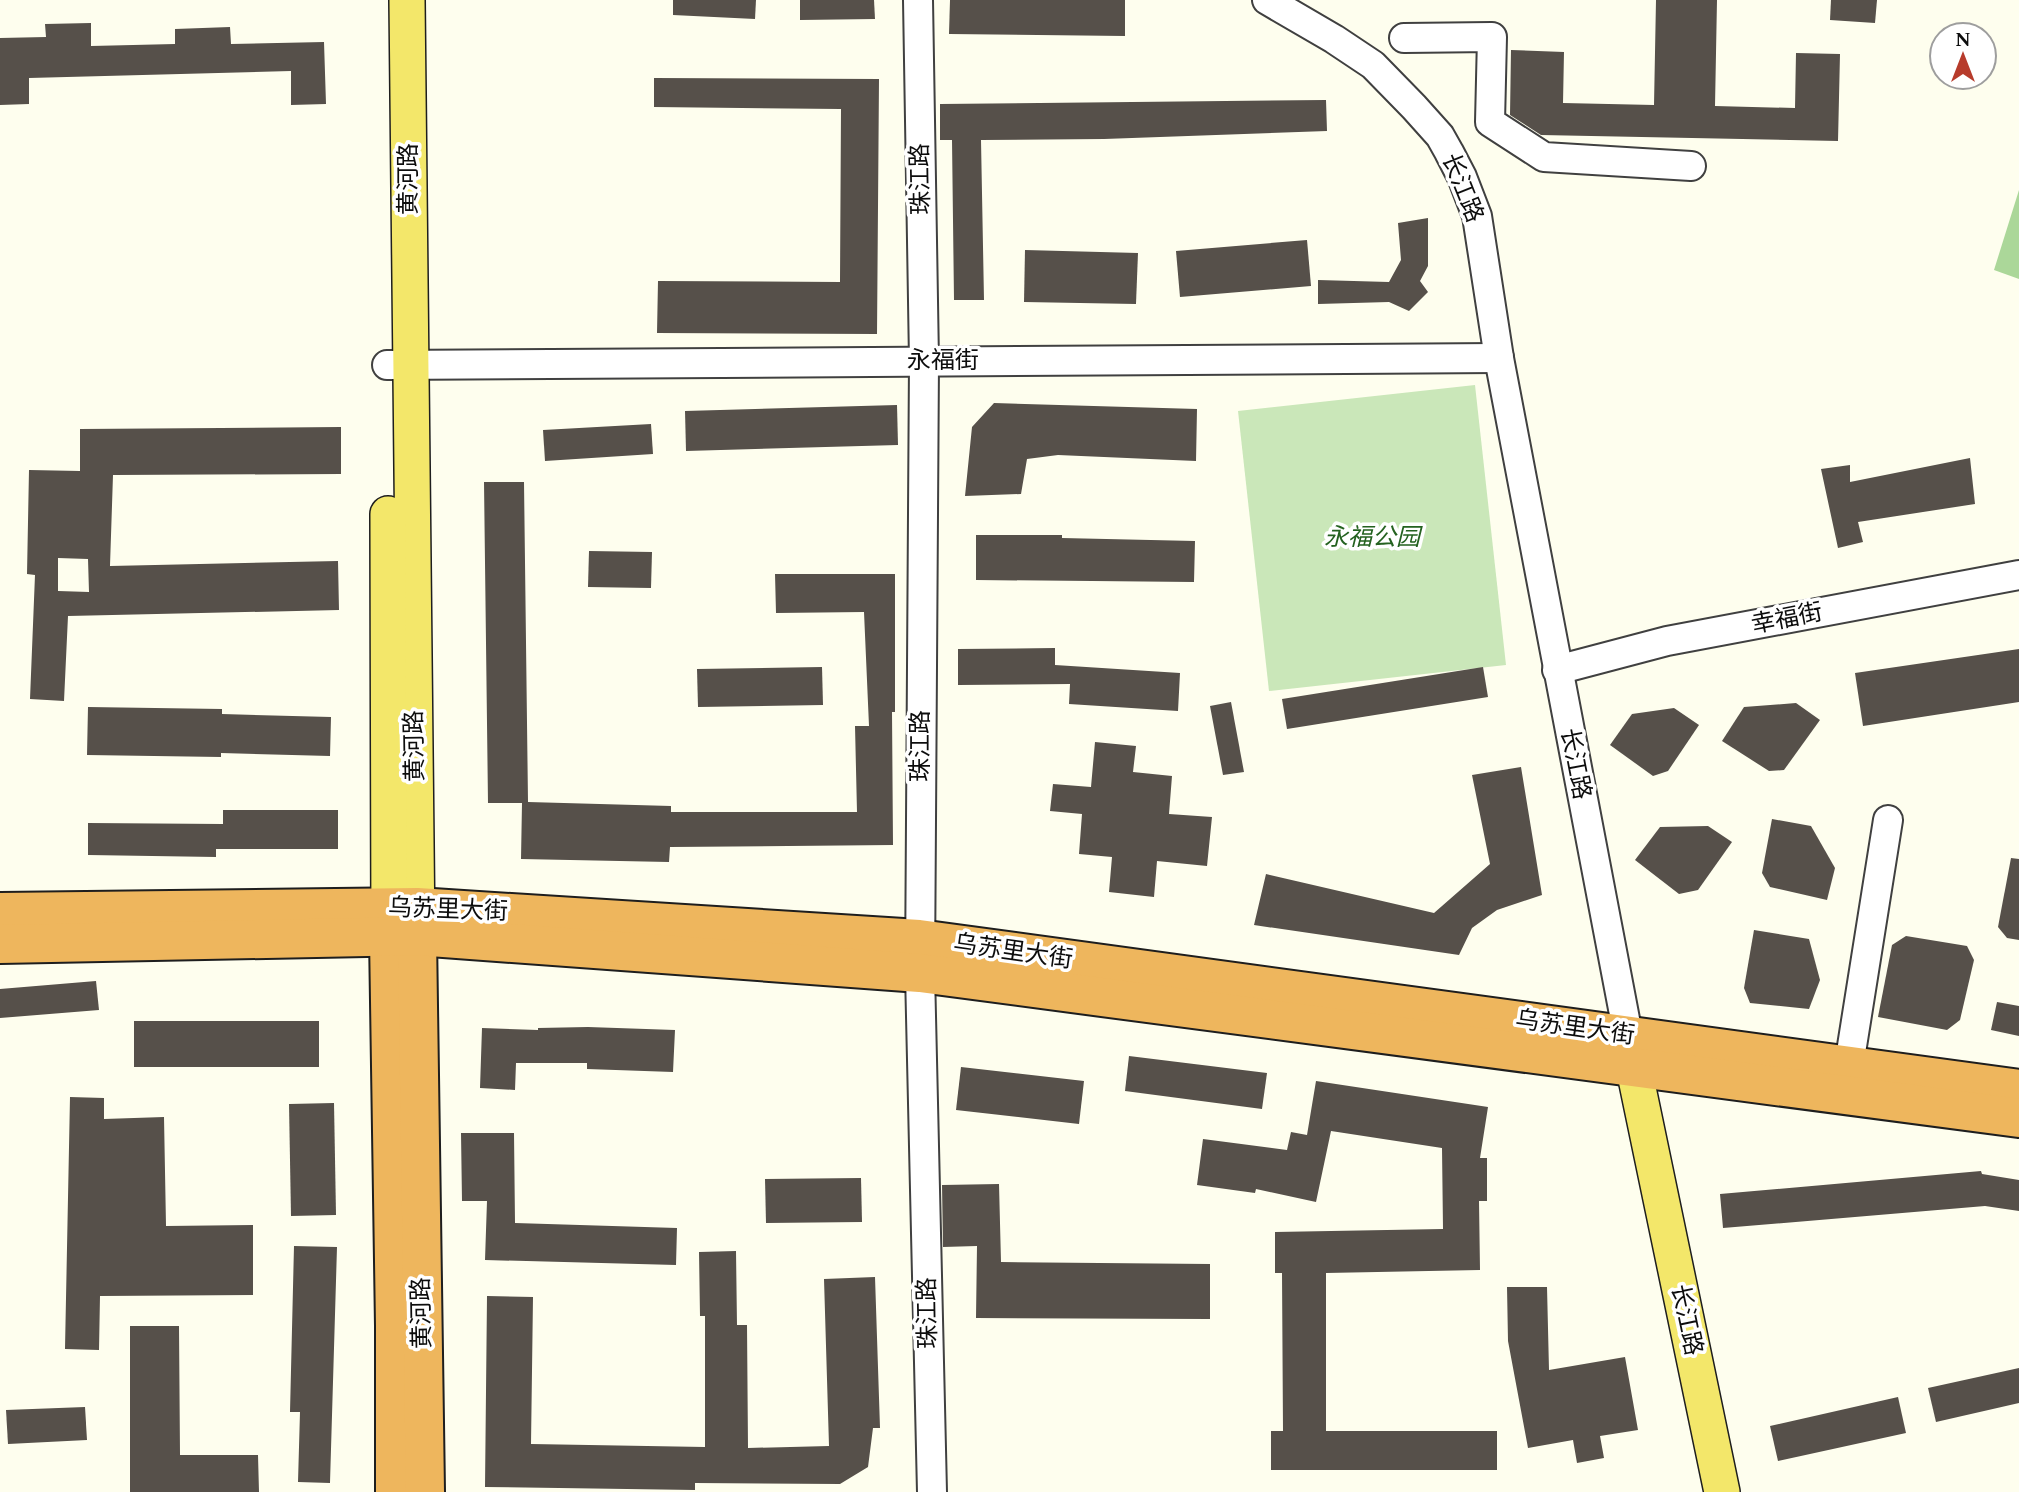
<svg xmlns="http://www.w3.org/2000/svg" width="2019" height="1492" font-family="Spectral,'Noto Sans SC',serif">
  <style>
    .green { fill: #cae7b9 }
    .forest { fill: #abd799 }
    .building { fill: #56504a; fill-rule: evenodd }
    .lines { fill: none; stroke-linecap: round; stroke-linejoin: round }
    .minor-casing { stroke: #404040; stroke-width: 32 }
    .major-casing { stroke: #1e1e1e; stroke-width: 38 }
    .highway-casing { stroke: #1e1e1e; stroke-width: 42 }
    .minor { stroke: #fff; stroke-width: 28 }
    .major { stroke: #f3e76a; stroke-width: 35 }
    .highway { stroke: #eeb65d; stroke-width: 38 }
    .labels { text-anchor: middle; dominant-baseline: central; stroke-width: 7; stroke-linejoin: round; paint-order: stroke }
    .street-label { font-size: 24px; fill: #0d0d0d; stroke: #fff }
    .park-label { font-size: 24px; font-style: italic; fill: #246220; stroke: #fff }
  </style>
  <rect width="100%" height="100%" fill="#fefeee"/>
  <polygon class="green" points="1475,385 1506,665 1269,691 1238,411"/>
  <polygon class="forest" points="2019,190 2019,279 1994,270"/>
  <g class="building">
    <polygon points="673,0 756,0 755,19 673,15"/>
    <polygon points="800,0 874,0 875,19 800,20"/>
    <polygon points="950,0 1125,0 1125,36 949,34"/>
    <polygon points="1656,0 1717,0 1715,106 1795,108 1796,53 1840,54 1838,141 1541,135 1510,115 1511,50 1564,52 1563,103 1654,105"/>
    <polygon points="1831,0 1877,0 1875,23 1830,20"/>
    <polygon points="91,23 91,46 175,44 175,29 230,27 231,44 324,42 326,104 291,105 291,71 29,78 29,104 0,105 0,38 46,37 45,24"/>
    <polygon points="654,78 879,79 877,334 657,333 658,281 840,282 841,109 654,107"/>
    <polygon points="1326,100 1327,131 1104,139 981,140 984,300 954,300 952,140 940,140 940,104"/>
    <polygon points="1428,218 1428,266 1420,281 1428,292 1409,311 1389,302 1318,304 1318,280 1389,282 1401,260 1398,223"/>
    <polygon points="1307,240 1311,286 1180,297 1176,251"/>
    <polygon points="1025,250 1138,253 1136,304 1024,302"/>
    <polygon points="994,403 1197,409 1196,461 1058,455 1027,459 1021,494 965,496 972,427"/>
    <polygon points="897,405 898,445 686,451 685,411"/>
    <polygon points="651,424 653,454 545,461 543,430"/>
    <path d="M341,427V474L113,475L110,566L338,561L339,610L68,616L64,701L30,699L35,575L27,574L29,470L80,471V429ZM58,558L88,559L89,592L58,591Z"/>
    <polygon points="1970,458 1975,504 1858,522 1863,542 1838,548 1821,469 1850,465 1850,482"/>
    <polygon points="484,482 524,482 528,802 671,806 671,812 857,812 855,726 869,726 864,612 776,613 775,574 895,574 895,712 892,712 893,845 670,847 669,862 521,859 522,803 488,803"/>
    <polygon points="976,535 1062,535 1062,538 1195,541 1194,582 976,580"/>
    <polygon points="589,551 652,552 651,588 588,587"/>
    <polygon points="1055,648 1055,665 1180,673 1178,711 1069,704 1070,684 958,685 958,649"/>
    <polygon points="2019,649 2019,702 1863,726 1855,673"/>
    <polygon points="822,667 823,705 698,707 697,669"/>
    <polygon points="1483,667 1488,697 1287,729 1282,699"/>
    <polygon points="1231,702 1244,772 1223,775 1210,706"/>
    <polygon points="1796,703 1820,720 1784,770 1769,771 1722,741 1744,707"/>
    <polygon points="88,707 222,709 222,714 331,717 330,756 221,753 221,757 87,755"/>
    <polygon points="1674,708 1699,725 1668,771 1653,776 1610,745 1632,714"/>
    <polygon points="1095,742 1136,746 1133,772 1172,776 1169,814 1212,817 1207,866 1157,861 1154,897 1109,892 1112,857 1079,854 1082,814 1050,811 1053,784 1091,787"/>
    <polygon points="1521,767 1542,895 1497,910 1472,928 1459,955 1254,925 1266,874 1434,913 1490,864 1472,775"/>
    <polygon points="223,810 338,810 338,849 216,849 216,857 88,855 88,823 223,824"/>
    <polygon points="1772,819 1811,826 1835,868 1827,900 1770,887 1762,873"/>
    <polygon points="1708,826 1732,842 1698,890 1679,894 1635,860 1660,827"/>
    <polygon points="2011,858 2019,859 2019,940 2007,938 1998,927"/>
    <polygon points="1754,930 1809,939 1820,980 1809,1009 1750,1003 1744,988"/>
    <polygon points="1906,936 1967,946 1974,960 1960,1020 1947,1030 1878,1017 1892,945"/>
    <polygon points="96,981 99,1010 0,1018 0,989"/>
    <polygon points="1997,1002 2019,1006 2019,1036 1991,1030"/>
    <rect x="134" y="1021" width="185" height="46"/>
    <polygon points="588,1027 675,1030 673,1072 587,1069 587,1063 516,1063 515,1090 480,1088 482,1028 538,1030 538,1028"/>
    <polygon points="1129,1056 1267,1073 1262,1109 1125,1091"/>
    <polygon points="961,1067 1084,1081 1079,1124 956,1110"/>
    <polygon points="1316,1081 1488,1107 1480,1158 1487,1158 1487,1201 1479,1201 1480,1270 1326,1273 1326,1431 1497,1431 1497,1470 1271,1470 1271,1431 1283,1431 1282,1273 1275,1273 1275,1232 1443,1229 1442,1148 1331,1131 1316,1202 1256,1189 1255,1193 1197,1185 1203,1139 1287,1150 1291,1132 1307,1135"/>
    <polygon points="70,1097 104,1098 104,1119 164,1117 166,1226 253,1225 253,1295 100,1296 99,1350 65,1349"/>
    <polygon points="334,1103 336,1215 291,1216 289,1104"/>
    <polygon points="461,1133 514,1133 515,1223 677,1228 676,1265 485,1260 487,1201 462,1201"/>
    <polygon points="1981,1171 1982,1174 2019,1180 2019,1211 1985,1206 1723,1228 1720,1194"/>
    <polygon points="861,1178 862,1222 766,1223 765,1179"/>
    <polygon points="999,1184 1001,1262 1210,1264 1210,1319 976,1318 977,1246 943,1247 942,1185"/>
    <polygon points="294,1246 337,1247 330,1483 298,1482 300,1412 290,1412"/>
    <polygon points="736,1251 737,1325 747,1325 748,1448 829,1446 824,1279 875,1277 880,1428 873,1428 868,1467 840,1484 695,1483 695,1490 485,1487 487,1296 533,1297 531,1444 705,1447 705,1316 700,1316 699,1252"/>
    <polygon points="1507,1287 1547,1287 1549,1370 1625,1357 1638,1430 1600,1436 1604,1458 1577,1463 1573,1440 1528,1448 1508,1341"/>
    <polygon points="130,1326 179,1326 180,1455 258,1455 259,1492 130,1492"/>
    <polygon points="2019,1368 2019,1403 1936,1422 1928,1388"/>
    <polygon points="1898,1397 1906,1433 1778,1461 1770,1426"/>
    <polygon points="85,1407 87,1440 8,1444 6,1410"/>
  </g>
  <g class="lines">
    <defs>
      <g id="minor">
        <polyline points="918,0 924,361 920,973 932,1492"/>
        <polyline points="1267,0 1334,39 1373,65 1414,107 1440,136 1449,152 1462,177 1477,216 1499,358 1628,1035"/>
        <polyline points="1404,38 1492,37 1490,122 1544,157 1691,166"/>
        <polyline points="387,365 1499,358"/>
        <polyline points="1557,670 1667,641 2019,575"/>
        <polyline points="1849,1065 1888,820"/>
      </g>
      <g id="major">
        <polyline points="407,0 417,936"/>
        <polyline points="388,514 389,934"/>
        <polyline points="1628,1040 1722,1492"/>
      </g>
      <g id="highway">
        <polyline points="0,912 417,907 919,939 2019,1089"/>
        <polyline points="389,936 395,1326 395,1492"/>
        <polyline points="417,936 425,1492"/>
        <polyline points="0,944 417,936 920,973 2019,1118"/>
      </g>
    </defs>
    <use href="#minor" class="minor-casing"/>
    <use href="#major" class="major-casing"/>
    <use href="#highway" class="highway-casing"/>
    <use href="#minor" class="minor"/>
    <use href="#major" class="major"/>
    <use href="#highway" class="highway"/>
  </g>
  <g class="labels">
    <g class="street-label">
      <text transform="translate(409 179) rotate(-90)">黄河路</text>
      <text transform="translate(921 179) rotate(-91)">珠江路</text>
      <text transform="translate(1462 188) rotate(68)">长江路</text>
      <text x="943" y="361">永福街</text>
      <text transform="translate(1787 619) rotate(-11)">幸福街</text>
      <text transform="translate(415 746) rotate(-91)">黄河路</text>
      <text transform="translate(921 746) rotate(-90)">珠江路</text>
      <text transform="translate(1575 764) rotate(79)">长江路</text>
      <text transform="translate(448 910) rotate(2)">乌苏里大街</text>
      <text transform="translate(1013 952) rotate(8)">乌苏里大街</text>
      <text transform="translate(1575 1028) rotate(8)">乌苏里大街</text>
      <text transform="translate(422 1313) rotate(-91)">黄河路</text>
      <text transform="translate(928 1313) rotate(-91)">珠江路</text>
      <text transform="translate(1686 1320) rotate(78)">长江路</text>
    </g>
    <g class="park-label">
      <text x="1372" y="538">永福公园</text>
    </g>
  </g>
  <g transform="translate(1963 56)"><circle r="33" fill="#ffffff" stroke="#9e9e9e" stroke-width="2"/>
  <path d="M0-5L12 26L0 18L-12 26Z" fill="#b73b2b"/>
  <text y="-10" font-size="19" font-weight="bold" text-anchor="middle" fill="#0d0d0d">N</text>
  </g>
</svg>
